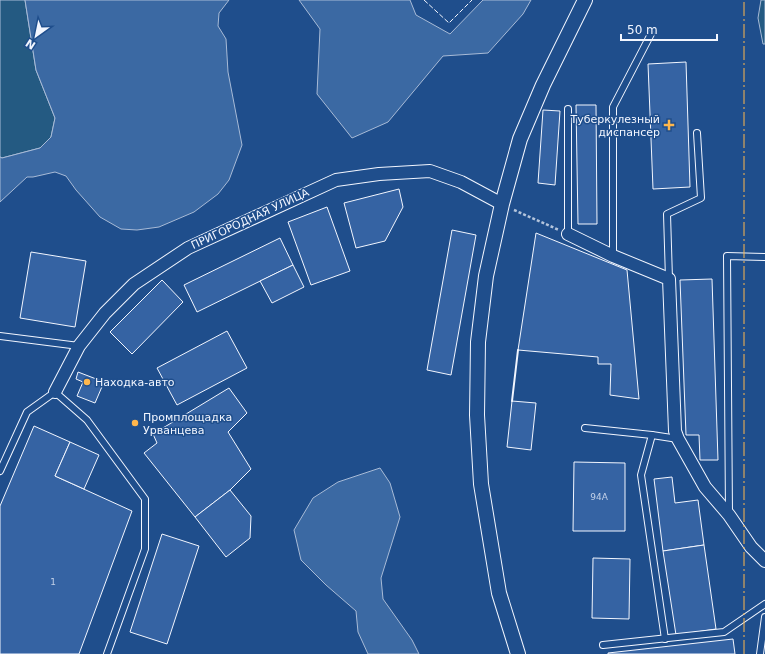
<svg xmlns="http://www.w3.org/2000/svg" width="765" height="654" font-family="'DejaVu Sans',sans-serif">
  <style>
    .green { fill: #245a82; stroke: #a8bbd7 }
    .water { fill: #3b69a3; stroke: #a8bbd7 }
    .building { fill: #3563a3; stroke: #f2f6ff }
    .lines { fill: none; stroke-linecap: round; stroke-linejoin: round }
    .service-casing { stroke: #f2f6ff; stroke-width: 8 }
    .minor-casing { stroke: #f2f6ff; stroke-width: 14 }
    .tertiary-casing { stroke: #f2f6ff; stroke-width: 16 }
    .path { stroke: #b3c4dc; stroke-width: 2.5; stroke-dasharray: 3 2; stroke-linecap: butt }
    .service { stroke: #1f4e8c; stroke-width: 6 }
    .minor { stroke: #1f4e8c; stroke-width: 12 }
    .tertiary { stroke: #1f4e8c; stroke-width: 14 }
    .fence { stroke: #f2f6ff; stroke-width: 1; stroke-dasharray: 5 2; stroke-linecap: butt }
    .wall { stroke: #f2f6ff; stroke-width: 2 }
    .power { stroke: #ffb74d; stroke-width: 1; stroke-dasharray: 14 3 2 3; stroke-linecap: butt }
    .poi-dot { fill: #ffb74d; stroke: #1f4e8c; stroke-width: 1.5 }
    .labels { text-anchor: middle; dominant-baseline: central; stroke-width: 3; stroke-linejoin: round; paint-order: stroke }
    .number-label { font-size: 9px; fill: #c3d1e8 }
    .poi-label { font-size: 11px; fill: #f2f6ff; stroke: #1f4e8c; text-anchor: start }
    .street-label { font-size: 11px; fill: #f2f6ff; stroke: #1f4e8c }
  </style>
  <rect width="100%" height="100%" fill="#1f4e8c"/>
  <g class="green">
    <polygon points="0,0 25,0 36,70 55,118 51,137 40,148 2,158 0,157"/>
    <polygon points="761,0 765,0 765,44 763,44 758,18"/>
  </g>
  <g class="water">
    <polygon points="25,0 229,0 219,13 218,26 226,39 228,72 242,145 229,180 218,194 194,212 159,227 137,230 121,229 100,217 76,190 66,176 55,172 33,177 27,177 0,202 0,157 2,158 40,148 51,137 55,118 36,70"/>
    <polygon points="299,0 410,0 416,15 450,34 483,0 531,0 523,14 488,53 443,56 388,122 352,138 317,94 320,29"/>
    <polygon points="380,468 390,483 400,517 381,578 383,599 412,640 419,654 368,654 358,632 356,611 326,585 301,560 294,530 313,498 338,482"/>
  </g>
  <g class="building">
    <polygon points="686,62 690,187 653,189 648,64"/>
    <polygon points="576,105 596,105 597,224 578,224"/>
    <polygon points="543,110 560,111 555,185 538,183"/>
    <polygon points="399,189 403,207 385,241 356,248 344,203"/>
    <polygon points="327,207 350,271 311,285 288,222"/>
    <polygon points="452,230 476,235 451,375 427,370"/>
    <polygon points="536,233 627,270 639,399 610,395 611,364 598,364 598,357 518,350"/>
    <polygon points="280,238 293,265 197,312 184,285"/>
    <polygon points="31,252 86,261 75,327 20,318"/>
    <polygon points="293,265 304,287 272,303 260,281"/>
    <polygon points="712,279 718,460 700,460 699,435 686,435 680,280"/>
    <polygon points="162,280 183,302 132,354 110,332"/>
    <polygon points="227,331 247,368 177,405 157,368"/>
    <polygon points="78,372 104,382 95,403 77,396 83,382 76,379"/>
    <polygon points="229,388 247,413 228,432 251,469 230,490 195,517 144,453 157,443 153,434"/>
    <polygon points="512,401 536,403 531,450 507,447"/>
    <polygon points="34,426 70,442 55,476 132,511 79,654 0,654 0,506"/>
    <polygon points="70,442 99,455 84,489 55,476"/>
    <polygon points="574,462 625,463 625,531 573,531"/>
    <polygon points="672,477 675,503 698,500 704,545 663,551 654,479"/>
    <polygon points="230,490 251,516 250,538 226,557 195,517"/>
    <polygon points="162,534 199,546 167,644 130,632"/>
    <polygon points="704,545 716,629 676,635 663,551"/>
    <polygon points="593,558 630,559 629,619 592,618"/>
    <polygon points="733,639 735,654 608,654 608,653"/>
  </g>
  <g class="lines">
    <defs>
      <g id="service">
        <polyline points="568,109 568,234"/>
        <polyline points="613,256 613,107 651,34"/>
        <polyline points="669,279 667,214 701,198 697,133"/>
        <polyline points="0,336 79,346"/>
        <polyline points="585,428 652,435 678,439"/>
        <polyline points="652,435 641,475 665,639"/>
        <polyline points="0,471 27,412 55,392 87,420 145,499 145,549 107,654"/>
        <polyline points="729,513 727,256 765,257"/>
        <polyline points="603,645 724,632 765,604"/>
        <polyline points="760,654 765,617"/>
      </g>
      <g id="minor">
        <polyline points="568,234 613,256 669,279 675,431 678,439 705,487 729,515 751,547 765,561"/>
        <polyline points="55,392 79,346 105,313 134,284 188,248 336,180 379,174 430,171 461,182 502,204"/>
      </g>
      <polyline id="tertiary" points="518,654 499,593 481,484 477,415 478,342 486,276 502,204 520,139 543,85 585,0"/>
    </defs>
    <use href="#service" class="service-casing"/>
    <use href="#minor" class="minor-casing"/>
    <use href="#tertiary" class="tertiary-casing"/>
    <polyline class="path" points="514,210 559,230"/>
    <use href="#service" class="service"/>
    <use href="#minor" class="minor"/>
    <use href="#tertiary" class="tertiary"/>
    <polyline class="fence" points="424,0 449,23 472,0"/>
    <polyline class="wall" points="512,401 518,350"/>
    <polyline class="power" points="744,654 744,0"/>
  </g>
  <g class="poi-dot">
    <path d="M667 119h4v4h4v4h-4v4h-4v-4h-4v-4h4z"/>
    <circle cx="87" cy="382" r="4"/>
    <circle cx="135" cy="423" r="4"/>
  </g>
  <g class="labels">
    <g class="number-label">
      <text x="599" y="497">94А</text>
      <text x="53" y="582">1</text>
    </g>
    <g class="poi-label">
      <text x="660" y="119" text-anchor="end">Туберкулезный<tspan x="660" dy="13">диспансер</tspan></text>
      <text x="95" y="382">Находка-авто</text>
      <text x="143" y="417">Промплощадка<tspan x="143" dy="13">Урванцева</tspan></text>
    </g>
    <g class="street-label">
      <text transform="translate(250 219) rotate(-25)">ПРИГОРОДНАЯ УЛИЦА</text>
    </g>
  </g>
  <g transform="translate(36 36) rotate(213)" stroke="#1f4e8c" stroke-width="3" paint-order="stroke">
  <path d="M0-3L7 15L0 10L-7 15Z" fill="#f2f6ff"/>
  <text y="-6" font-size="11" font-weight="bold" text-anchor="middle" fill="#f2f6ff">N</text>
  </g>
  <path d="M621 34v6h96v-6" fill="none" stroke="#f2f6ff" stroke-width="2"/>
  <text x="627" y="34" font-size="12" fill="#f2f6ff" stroke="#1f4e8c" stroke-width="3" paint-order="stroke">50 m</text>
</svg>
